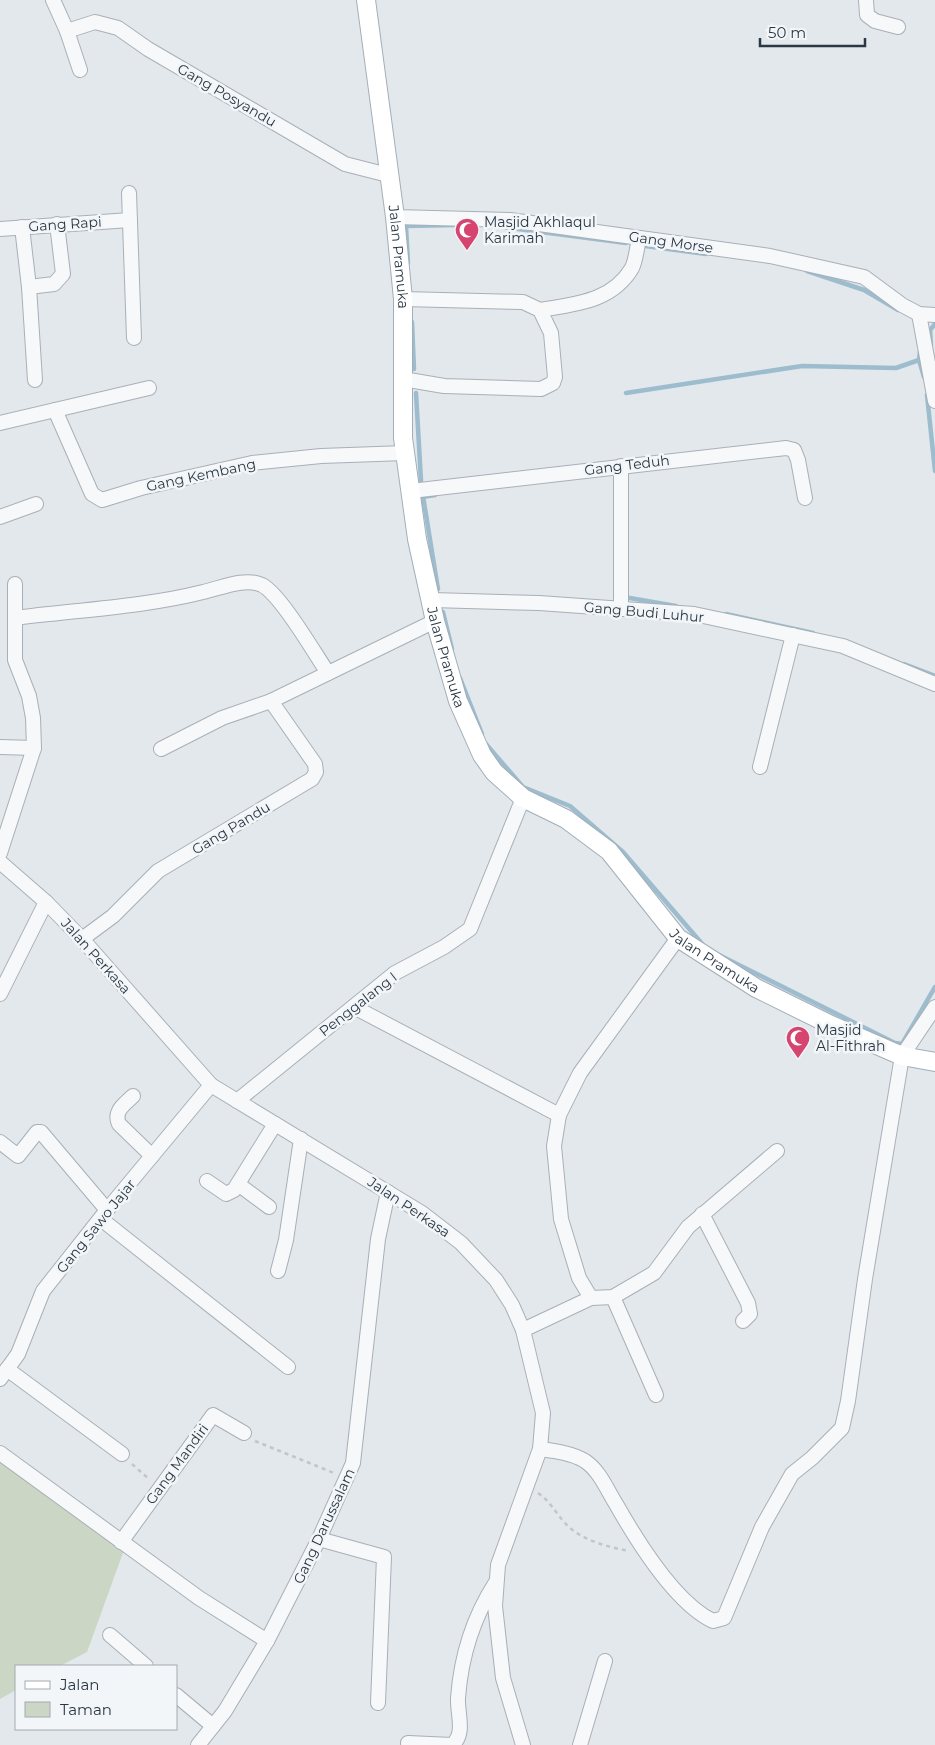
<svg xmlns="http://www.w3.org/2000/svg" width="935" height="1745" font-family="Montserrat,sans-serif">
  <style>
    .green { fill: #cbd6c4 }
    .lines { fill: none; stroke-linecap: round; stroke-linejoin: round }
    .stream { stroke: #9dbccd; stroke-width: 4.5 }
    .minor-casing { stroke: #a8b0b7; stroke-width: 16 }
    .major-casing { stroke: #a2aeb8; stroke-width: 20 }
    .path { stroke: #c1c6cb; stroke-width: 2.5; stroke-dasharray: 4 4; stroke-linecap: butt }
    .minor { stroke: #f6f8fa; stroke-width: 14 }
    .major { stroke: #fff; stroke-width: 18 }
    .labels { text-anchor: middle; dominant-baseline: central; stroke-width: 5; stroke-linejoin: round; paint-order: stroke }
    .street-label { font-size: 14px; fill: #2a3845; stroke: #f3f6f9 }
    .poi-label { font-size: 14px; fill: #2a3845; stroke: #f3f6f9; text-anchor: start }
  </style>
  <rect width="100%" height="100%" fill="#e3e8ec"/>
  <polygon class="green" points="0,1460 124,1550 87,1652 60,1666 16,1666 16,1690 0,1699"/>
  <g class="lines">
    <g class="stream">
      <polyline points="494,226 626,243"/>
      <polyline points="645,246 706,254"/>
      <polyline points="408,263 406,226 456,225"/>
      <polyline points="807,271 864,290 898,310"/>
      <polyline points="412,322 414,369"/>
      <polyline points="931,346 930,330 935,324"/>
      <polyline points="920,351 919,360 924,377"/>
      <polyline points="416,393 421,481"/>
      <polyline points="626,393 802,366 896,368 919,360"/>
      <polyline points="927,395 935,471"/>
      <polyline points="423,496 438,589"/>
      <polyline points="423,497 435,495"/>
      <polyline points="624,597 676,606"/>
      <polyline points="443,612 452,649"/>
      <polyline points="726,614 813,633"/>
      <polyline points="904,664 935,676"/>
      <polyline points="460,678 482,734"/>
      <polyline points="486,744 523,787 570,806 623,852 704,946"/>
      <polyline points="719,955 895,1043 903,1044"/>
      <polyline points="902,1044 935,987"/>
    </g>
    <defs>
      <g id="minor">
        <polyline points="53,0 67,31 80,70"/>
        <polyline points="866,0 867,15 875,21 898,27"/>
        <polyline points="67,31 95,22 118,28 148,49 345,164 388,175"/>
        <polyline points="129,193 134,338"/>
        <polyline points="395,217 510,220 770,256 864,277 902,305 919,314 935,315"/>
        <polyline points="22,227 29,287 35,380"/>
        <polyline points="0,229 130,220"/>
        <polyline points="29,287 54,284 63,274 57,224"/>
        <polyline points="403,299 523,302 540,310 551,333 555,377 553,383 541,389 444,386 403,379"/>
        <path d="M540,310C575,304 612,302 632,268C636,260 637,247 639,238"/>
        <polyline points="919,314 935,401"/>
        <polyline points="55,410 92,494 102,500 141,488 252,463 321,456 405,453"/>
        <polyline points="0,423 149,388"/>
        <polyline points="411,491 786,448 794,450 798,460 805,498"/>
        <polyline points="0,517 36,504"/>
        <polyline points="432,600 539,603 694,614 843,646 935,684"/>
        <polyline points="621,609 621,466"/>
        <path d="M15,618C76,610 144,607 203,592C221,588 245,577 262,585C281,595 315,654 328,673"/>
        <polyline points="0,747 34,748"/>
        <polyline points="161,749 222,718 271,701 435,621"/>
        <polyline points="760,767 793,635"/>
        <polyline points="0,853 34,748 33,718 29,696 15,660 15,584"/>
        <polyline points="0,862 46,902 82,939 211,1085 422,1213 461,1243 496,1280 512,1305 523,1330 543,1413 540,1449 498,1565 495,1606 503,1678 523,1745"/>
        <polyline points="82,939 113,916 158,871 312,779 316,772 315,764 271,701"/>
        <polyline points="0,994 46,902"/>
        <polyline points="354,1007 559,1115"/>
        <path d="M133,1096C125,1104 113,1111 119,1124L152,1156"/>
        <polyline points="237,1101 395,973 444,947 470,929 523,798"/>
        <polyline points="0,1142 18,1156 37,1132 41,1132 107,1210"/>
        <polyline points="207,1181 226,1194 234,1190 275,1124"/>
        <polyline points="238,1184 269,1207"/>
        <polyline points="702,1214 748,1303 750,1314 743,1321"/>
        <polyline points="101,1219 288,1367"/>
        <polyline points="278,1271 286,1240 301,1139"/>
        <polyline points="613,1297 656,1395"/>
        <polyline points="591,1298 579,1278 561,1219 554,1146 559,1115 580,1073 678,938"/>
        <polyline points="523,1330 591,1298 613,1297 654,1273 688,1227 777,1151"/>
        <polyline points="7,1369 122,1454"/>
        <polyline points="0,1379 18,1354 43,1291 107,1210 211,1085"/>
        <path d="M540,1449C555,1451 572,1453 585,1461C600,1471 607,1490 616,1504C637,1541 675,1603 713,1621L724,1618L762,1527L792,1474L812,1458L842,1428L848,1401L865,1279L902,1056L935,1007"/>
        <polyline points="0,1453 199,1598 267,1641"/>
        <polyline points="319,1539 384,1557 378,1703"/>
        <polyline points="121,1542 213,1415 244,1433"/>
        <polyline points="110,1635 146,1666"/>
        <polyline points="176,1695 213,1726"/>
        <path d="M408,1743L452,1745C466,1734 457,1713 458,1698C461,1657 474,1616 496,1582"/>
        <polyline points="198,1745 225,1711 267,1641 319,1539 353,1463 378,1239 388,1192"/>
        <polyline points="580,1745 605,1661"/>
      </g>
      <g id="major">
        <path id="s1" d="M366,0L395,217L403,299V438L417,539L435,621L458,701L482,755L494,772L523,798L566,819L609,851L678,938L756,988L831,1025L902,1056L935,1062"/>
      </g>
    </defs>
    <use href="#minor" class="minor-casing"/>
    <use href="#major" class="major-casing"/>
    <g class="path">
      <polyline points="255,1441 334,1473"/>
      <polyline points="132,1464 150,1480"/>
      <path d="M538,1493C550,1501 555,1512 565,1523C580,1540 608,1547 629,1551"/>
    </g>
    <use href="#minor" class="minor"/>
    <use href="#major" class="major"/>
  </g>
  <defs>
    <symbol id="mosque-pin" viewBox="-11 -11 22 30"><path d="M0 17L-7.5 6A9.5 9.5 0 1 1 7.5 6Z" fill="#d54570" stroke="#f3f6f9"/><path d="M3.5-4.9A6 6 0 1 0 3.5 4.9A5 5 0 1 1 3.5-4.9Z" fill="#fff"/></symbol>
  </defs>
  <g fill-rule="evenodd">
    <use href="#mosque-pin" x="453" y="216" width="28" height="38"/>
    <use href="#mosque-pin" x="784" y="1024" width="28" height="38"/>
  </g>
  <g class="labels">
    <g class="street-label">
      <text transform="translate(227 95) rotate(30)">Gang Posyandu</text>
      <text transform="translate(65 224) rotate(-4)">Gang Rapi</text>
      <text transform="translate(671 242) rotate(8)">Gang Morse</text>
      <text stroke="none"><textPath href="#s1" startOffset="259">Jalan Pramuka</textPath></text>
      <text transform="translate(627 465) rotate(-7)">Gang Teduh</text>
      <text transform="translate(201 475) rotate(-12)">Gang Kembang</text>
      <text transform="translate(644 612) rotate(5)">Gang Budi Luhur</text>
      <text stroke="none"><textPath href="#s1" startOffset="664">Jalan Pramuka</textPath></text>
      <text transform="translate(231 828) rotate(-31)">Gang Pandu</text>
      <text transform="translate(96 956) rotate(48)">Jalan Perkasa</text>
      <text stroke="none"><textPath href="#s1" startOffset="1084">Jalan Pramuka</textPath></text>
      <text transform="translate(358 1004) rotate(-38)">Penggalang I</text>
      <text transform="translate(409 1207) rotate(34)">Jalan Perkasa</text>
      <text transform="translate(96 1226) rotate(-51)">Gang Sawo Jajar</text>
      <text transform="translate(177 1464) rotate(-54)">Gang Mandiri</text>
      <text transform="translate(324 1526) rotate(-65)">Gang Darussalam</text>
    </g>
    <g class="poi-label">
      <text x="484" y="222">Masjid Akhlaqul<tspan x="484" dy="16">Karimah</tspan></text>
      <text x="816" y="1030">Masjid<tspan x="816" dy="16">Al-Fithrah</tspan></text>
    </g>
  </g>
  <rect x="15" y="1665" width="162" height="65" fill="#f3f6f9" stroke="#a3aab1"/>
  <rect x="25" y="1681" width="25" height="8" fill="#ffffff" stroke="#a3aab1"/>
  <text x="60" y="1690" font-size="15" fill="#2a3845">Jalan</text>
  <rect x="25" y="1702" width="25" height="15" fill="#cbd6c4" stroke="#a3aab1"/>
  <text x="60" y="1715" font-size="15" fill="#2a3845">Taman</text>
  <path d="M760 38v8h105v-8" fill="none" stroke="#2a3845" stroke-width="2.5"/>
  <text x="768" y="38" font-size="15" fill="#2a3845" stroke="#f3f6f9" stroke-width="4" paint-order="stroke">50 m</text>
</svg>
